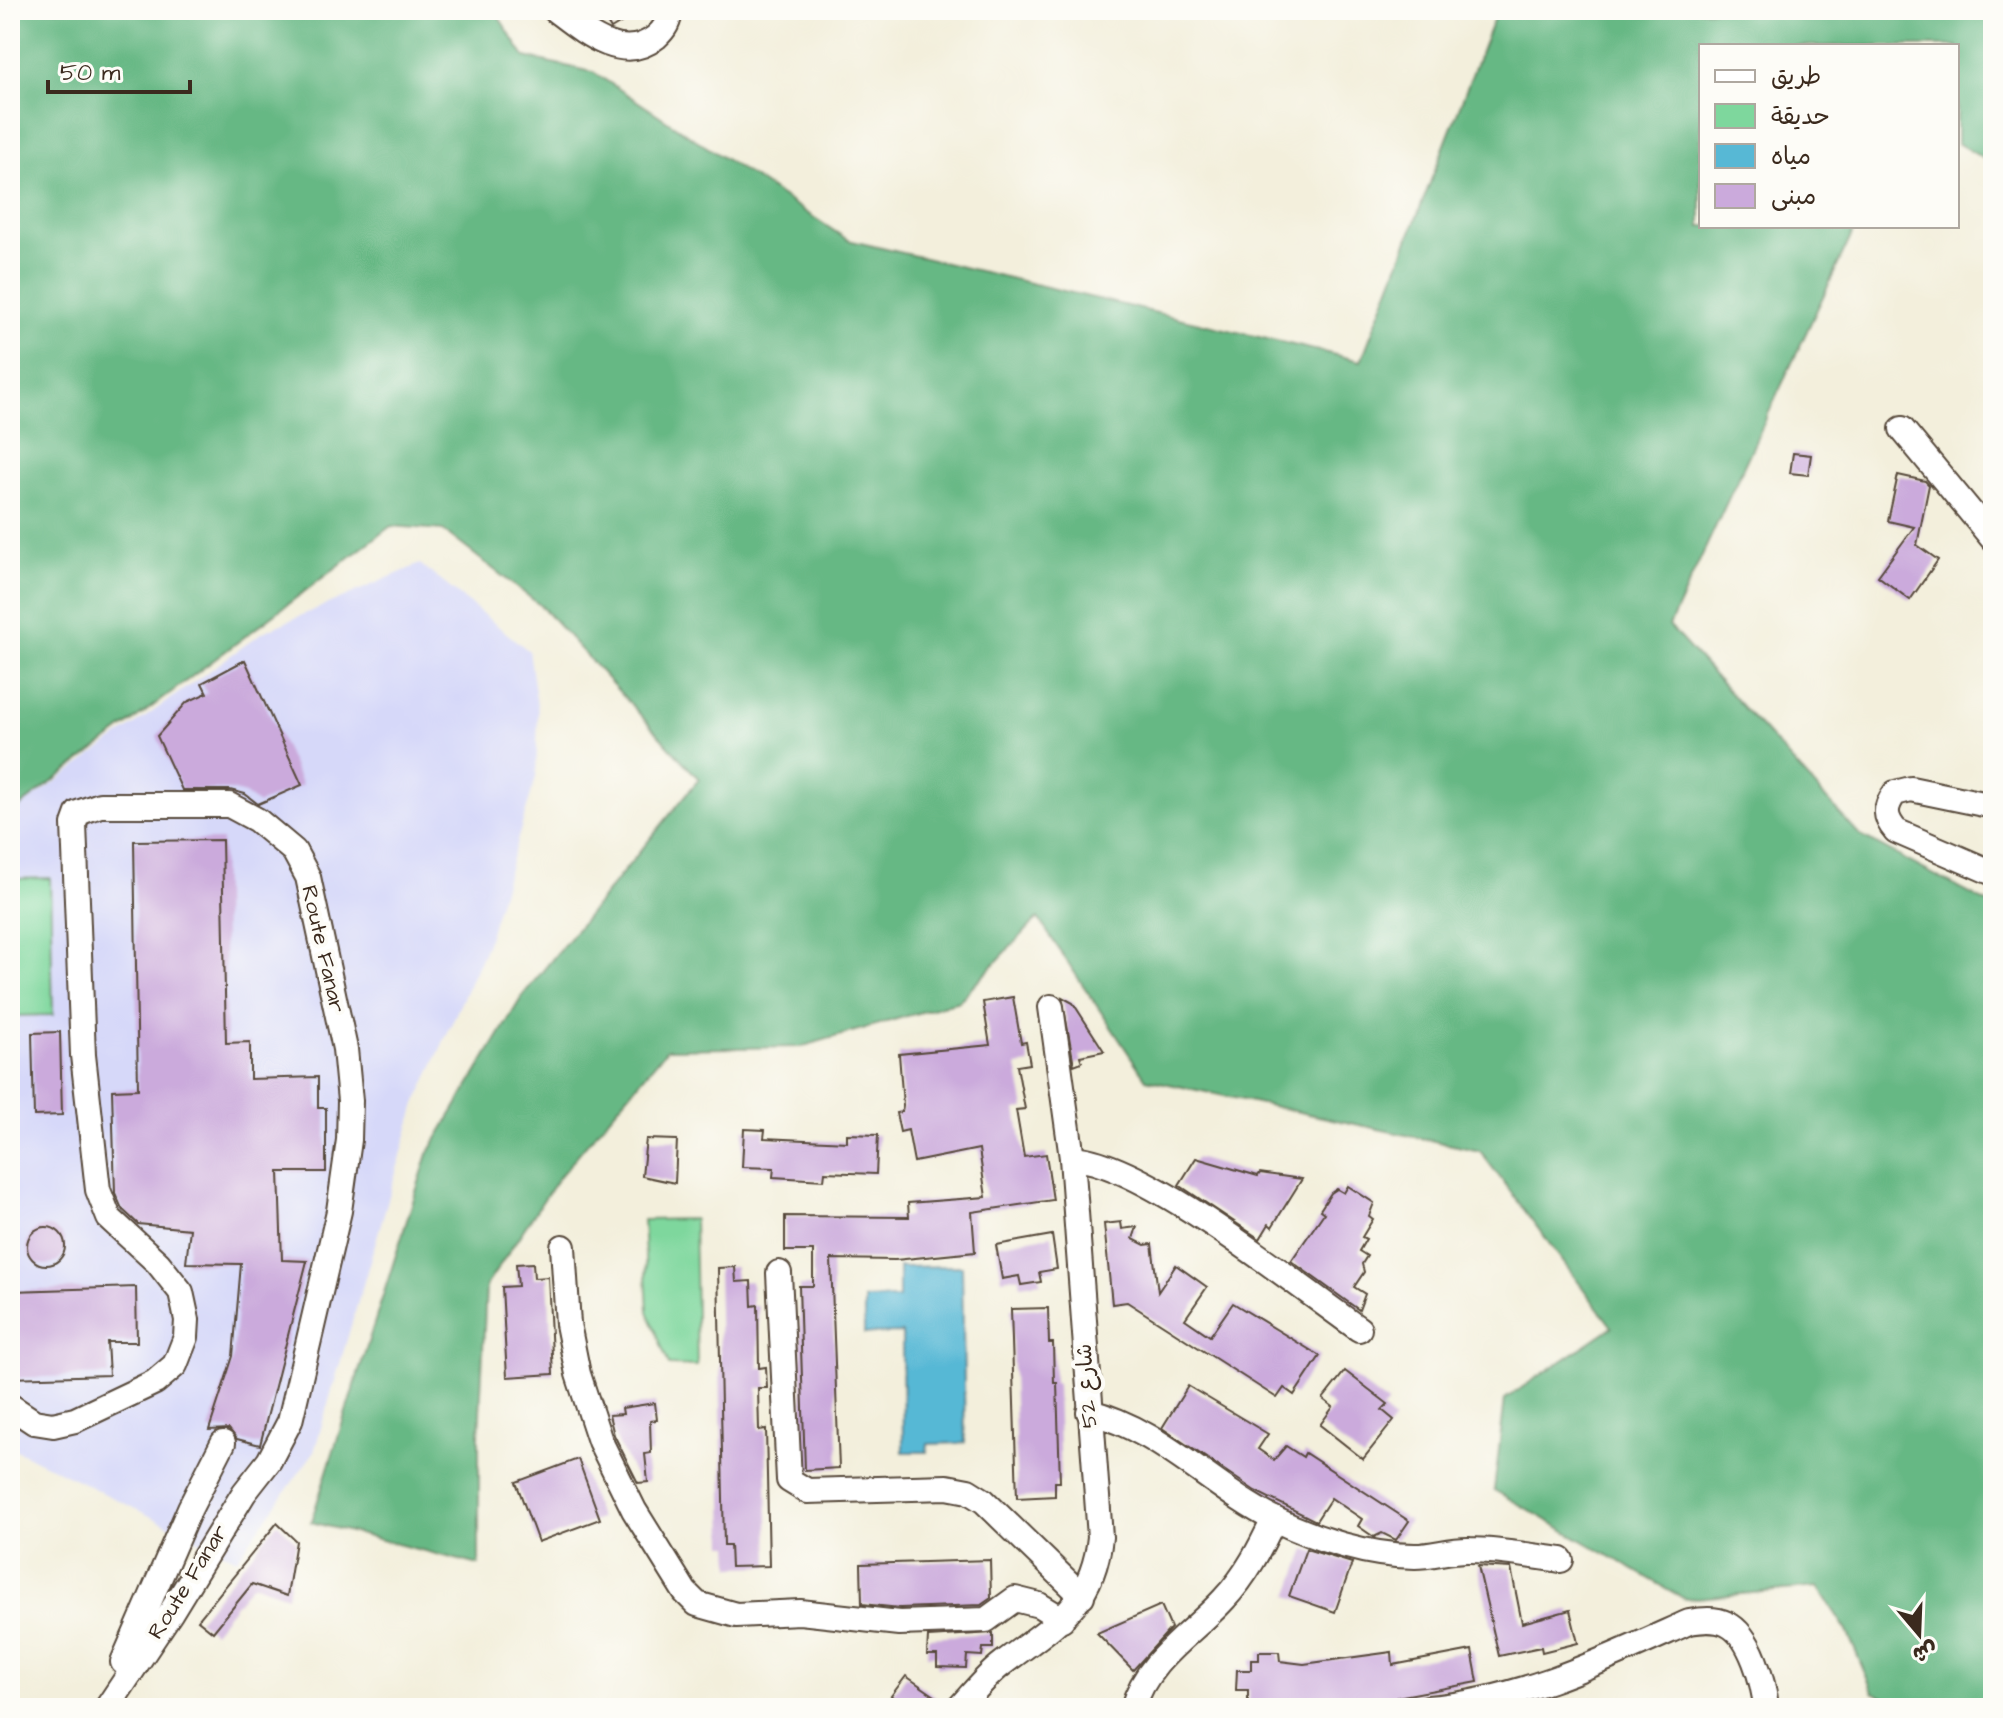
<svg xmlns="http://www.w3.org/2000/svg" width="2003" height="1718" font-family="'Architects Daughter','Playpen Sans Arabic',sans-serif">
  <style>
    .built { fill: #d6d8f9 }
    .green { fill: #7ed79d; stroke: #5c805e; stroke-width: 2 }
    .forest { fill: #66b884; stroke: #507151; stroke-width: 2 }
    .water { fill: #57b8d5; stroke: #49717a; stroke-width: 2 }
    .building { fill: #cbaadc }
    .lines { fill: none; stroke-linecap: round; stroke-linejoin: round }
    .minor-casing { stroke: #57483a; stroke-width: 28 }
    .minor { stroke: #fff; stroke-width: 24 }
    .labels { text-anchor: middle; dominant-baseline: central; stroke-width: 8; stroke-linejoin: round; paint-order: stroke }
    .street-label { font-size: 22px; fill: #3b2a1e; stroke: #fdfcf7 }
  </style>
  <rect width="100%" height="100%" fill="#fdfcf7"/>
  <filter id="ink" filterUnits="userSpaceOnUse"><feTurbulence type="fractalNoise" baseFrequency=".0125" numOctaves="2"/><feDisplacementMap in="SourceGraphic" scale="16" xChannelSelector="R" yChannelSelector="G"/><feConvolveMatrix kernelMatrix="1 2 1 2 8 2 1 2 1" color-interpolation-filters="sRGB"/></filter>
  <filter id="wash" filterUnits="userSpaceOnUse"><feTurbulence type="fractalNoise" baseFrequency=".006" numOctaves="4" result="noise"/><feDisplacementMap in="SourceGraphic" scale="32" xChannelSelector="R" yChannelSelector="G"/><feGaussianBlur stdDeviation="1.8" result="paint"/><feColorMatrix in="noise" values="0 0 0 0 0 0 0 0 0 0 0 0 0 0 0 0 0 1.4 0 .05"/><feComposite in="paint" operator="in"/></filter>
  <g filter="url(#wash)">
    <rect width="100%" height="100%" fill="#f3efdc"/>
    <polygon class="built" points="420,564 529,651 538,712 536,777 486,946 416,1104 314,1452 237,1559 10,1447 10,815 263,632"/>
    <g class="green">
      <polygon points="50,878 53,1015 10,1016 10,879"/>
      <polygon points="694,1219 697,1366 669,1365 648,1311 643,1220"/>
    </g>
    <polygon class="forest" points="10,10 494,10 525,57 593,72 848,240 1361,361 1497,10 1993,10 1993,164 1957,143 1957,46 1701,46 1701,226 1856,226 1669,626 1859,835 1993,906 1993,1708 1907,1708 1873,1692 1847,1631 1818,1587 1685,1599 1494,1490 1505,1399 1612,1327 1480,1151 1146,1079 1038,918 959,1001 800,1047 667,1049 558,1178 486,1286 479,1436 479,1565 311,1522 428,1154 523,995 699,779 541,606 443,530 391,526 10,814"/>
    <polygon class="water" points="962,1266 965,1443 928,1444 927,1452 903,1452 902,1333 864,1334 864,1299 899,1298 899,1267"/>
    <g id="blocks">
      <g class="building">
        <polygon points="599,10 642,10 611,29"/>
        <polygon points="1793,453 1811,455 1808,475 1790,473"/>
        <polygon points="1898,475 1925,481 1929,485 1917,545 1938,560 1910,600 1878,576 1914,527 1888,521"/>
        <polygon points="245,660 302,785 258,804 245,794 230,790 182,790 157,736 187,702 207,693 202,683"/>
        <polygon points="222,840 226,1043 250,1042 250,1079 318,1077 318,1108 326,1108 326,1172 279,1172 282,1260 307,1261 260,1445 237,1439 229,1429 209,1430 233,1356 241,1264 186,1263 190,1229 138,1224 122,1209 115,1193 112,1090 138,1089 134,841"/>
        <polygon points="1013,997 1021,1043 1026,1042 1030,1064 1017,1066 1025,1109 1016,1110 1024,1157 1046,1154 1053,1200 972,1212 975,1252 895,1260 831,1259 839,1468 805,1470 799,1286 813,1286 813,1251 785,1251 785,1216 909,1217 908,1203 986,1197 979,1149 914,1162 908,1130 900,1132 896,1113 902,1112 903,1105 899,1054 990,1045 983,1002"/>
        <polygon points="1062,997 1073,1003 1104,1051 1080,1056 1082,1062 1074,1065"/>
        <polygon points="60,1032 62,1115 34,1116 32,1033"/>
        <polygon points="744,1129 765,1130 764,1138 847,1142 847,1134 878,1135 876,1174 825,1172 824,1180 773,1177 774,1168 742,1167"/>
        <polygon points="646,1139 677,1140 675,1183 642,1176"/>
        <polygon points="1196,1158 1258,1176 1260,1173 1302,1179 1272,1227 1269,1224 1260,1239 1179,1185"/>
        <polygon points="1348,1186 1374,1203 1369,1216 1373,1219 1362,1237 1366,1239 1359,1251 1367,1256 1362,1264 1364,1272 1354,1287 1365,1294 1359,1310 1291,1261 1324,1213 1320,1210 1331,1193 1337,1189 1344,1193"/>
        <polygon points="1121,1222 1122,1229 1137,1227 1133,1239 1145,1245 1152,1244 1158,1292 1176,1265 1207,1287 1185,1319 1210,1336 1233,1303 1320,1356 1294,1395 1284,1388 1277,1398 1127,1302 1112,1304 1104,1224"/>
        <circle cx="46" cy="1246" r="19"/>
        <polygon points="1052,1235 1057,1269 1039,1272 1041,1282 1021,1285 1019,1276 1002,1279 996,1245"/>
        <polygon points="533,1263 534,1278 548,1277 553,1374 507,1377 502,1287 518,1286 516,1264"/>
        <polygon points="735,1267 736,1282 751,1281 752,1306 758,1305 759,1368 766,1367 767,1388 758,1388 759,1430 766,1429 769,1566 731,1567 730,1545 724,1545 718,1268"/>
        <polygon points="136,1287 137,1342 107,1342 109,1375 10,1378 13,1291"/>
        <polygon points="1048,1308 1049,1343 1053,1343 1054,1383 1057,1383 1060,1482 1055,1482 1055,1496 1017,1498 1011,1309"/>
        <polygon points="1345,1371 1388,1404 1382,1410 1394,1420 1363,1459 1320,1425 1333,1407 1323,1399"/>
        <polygon points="1188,1386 1268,1434 1258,1449 1274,1460 1286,1446 1303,1457 1305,1453 1409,1521 1396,1540 1382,1533 1374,1537 1358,1526 1362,1519 1331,1498 1316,1521 1255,1491 1162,1428"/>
        <polygon points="655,1403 657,1420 650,1421 651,1453 645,1454 648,1482 638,1483 614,1435 609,1415 623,1414 622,1408"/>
        <polygon points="578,1459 600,1519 538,1542 516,1482"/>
        <polygon points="277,1523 296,1541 287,1596 252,1584 213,1632 198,1620"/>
        <polygon points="1306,1549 1352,1563 1335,1612 1289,1596"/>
        <polygon points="990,1560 991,1598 981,1605 900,1608 862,1604 861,1564"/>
        <polygon points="1478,1566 1511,1568 1522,1623 1570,1610 1578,1643 1542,1652 1541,1647 1499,1656"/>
        <polygon points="1161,1605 1171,1628 1133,1670 1097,1633"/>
        <polygon points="993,1633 993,1648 983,1648 982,1656 967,1655 966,1668 937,1667 937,1655 927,1655 928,1637"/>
        <polygon points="1472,1650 1478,1682 1397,1697 1399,1707 1248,1708 1248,1690 1236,1690 1237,1670 1251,1670 1251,1660 1259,1660 1259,1652 1279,1652 1280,1661 1304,1664 1392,1652 1393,1665"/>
        <polygon points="906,1676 945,1703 944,1708 909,1708 891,1696"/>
      </g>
    </g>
  </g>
  <g filter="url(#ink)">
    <use href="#blocks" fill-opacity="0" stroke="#57483a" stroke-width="2"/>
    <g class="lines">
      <defs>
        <g id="minor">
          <path d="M555,10C583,31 622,65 656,37C665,29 669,22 670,10"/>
          <polyline points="1902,429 1993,539"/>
          <path d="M1993,806L1911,789L1895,793C1884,808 1884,817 1896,831L1993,873"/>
          <path d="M1072,1158C1143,1161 1296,1285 1359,1329"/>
          <polyline points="563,1247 568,1324 578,1374 600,1441 634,1510 685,1592 697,1604 736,1615 800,1612 899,1623 986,1620 1015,1599 1039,1605 1062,1619"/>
          <polyline points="779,1273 789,1480 807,1491 947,1487 968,1491 984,1501 1082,1596"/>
          <polyline points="10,1406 34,1422 53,1425 75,1420 155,1382 175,1365 186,1337 187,1320 181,1292 158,1263 109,1218 98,1190 83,1055 74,824 78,813 100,805 229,805 257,820 294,851 308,877 319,928 345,1049 350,1101 349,1140 339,1211 290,1421 269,1461 244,1493 171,1612 107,1708"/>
          <path d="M1089,1412C1158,1428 1212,1488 1274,1519C1316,1539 1368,1556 1415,1556C1433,1556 1452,1549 1470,1550C1500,1550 1531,1556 1561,1560"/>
          <polyline points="123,1662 190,1508 223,1443"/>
          <path d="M959,1708C973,1693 986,1676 1002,1664C1053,1625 1093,1606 1100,1537L1072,1158L1051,1007"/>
          <path d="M1133,1708C1146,1660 1192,1634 1224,1599C1246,1576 1261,1547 1274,1519"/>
          <path d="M1428,1708C1520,1701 1606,1659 1689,1622C1701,1620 1715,1618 1727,1624C1751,1635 1764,1684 1766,1708"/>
        </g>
      </defs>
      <use href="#minor" class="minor-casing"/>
      <use href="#minor" class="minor"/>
    </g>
  </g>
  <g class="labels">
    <g class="street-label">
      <text transform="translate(323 949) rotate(77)">Route Fanar</text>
      <text transform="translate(1087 1386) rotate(-94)">شارع 52</text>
      <text transform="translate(188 1582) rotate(-58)">Route Fanar</text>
    </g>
  </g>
  <rect width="2003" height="1718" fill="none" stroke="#fdfcf7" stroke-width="40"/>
  <rect x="1699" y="44" width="260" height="184" fill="#fdfcf7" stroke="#afa8a0" stroke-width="2"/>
  <rect x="1715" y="70" width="40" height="12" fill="#ffffff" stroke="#afa8a0" stroke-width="2"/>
  <text x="1771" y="84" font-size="24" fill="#3b2a1e">طريق</text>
  <rect x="1715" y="104" width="40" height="24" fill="#7ed79d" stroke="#afa8a0" stroke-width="2"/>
  <text x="1771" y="124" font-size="24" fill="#3b2a1e">حديقة</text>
  <rect x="1715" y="144" width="40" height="24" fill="#57b8d5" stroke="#afa8a0" stroke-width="2"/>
  <text x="1771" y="164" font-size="24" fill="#3b2a1e">مياه</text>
  <rect x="1715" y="184" width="40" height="24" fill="#cbaadc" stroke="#afa8a0" stroke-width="2"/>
  <text x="1771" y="204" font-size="24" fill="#3b2a1e">مبنى</text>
  <g transform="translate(1919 1634) rotate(161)" stroke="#fdfcf7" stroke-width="6" paint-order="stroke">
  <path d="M0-6L14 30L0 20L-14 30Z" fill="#3b2a1e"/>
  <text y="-12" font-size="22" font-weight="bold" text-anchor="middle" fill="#3b2a1e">ش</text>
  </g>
  <path d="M48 80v12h142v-12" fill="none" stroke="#3b2a1e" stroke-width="4"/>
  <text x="60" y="80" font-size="24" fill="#3b2a1e" stroke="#fdfcf7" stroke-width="6" paint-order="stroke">50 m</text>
</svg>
